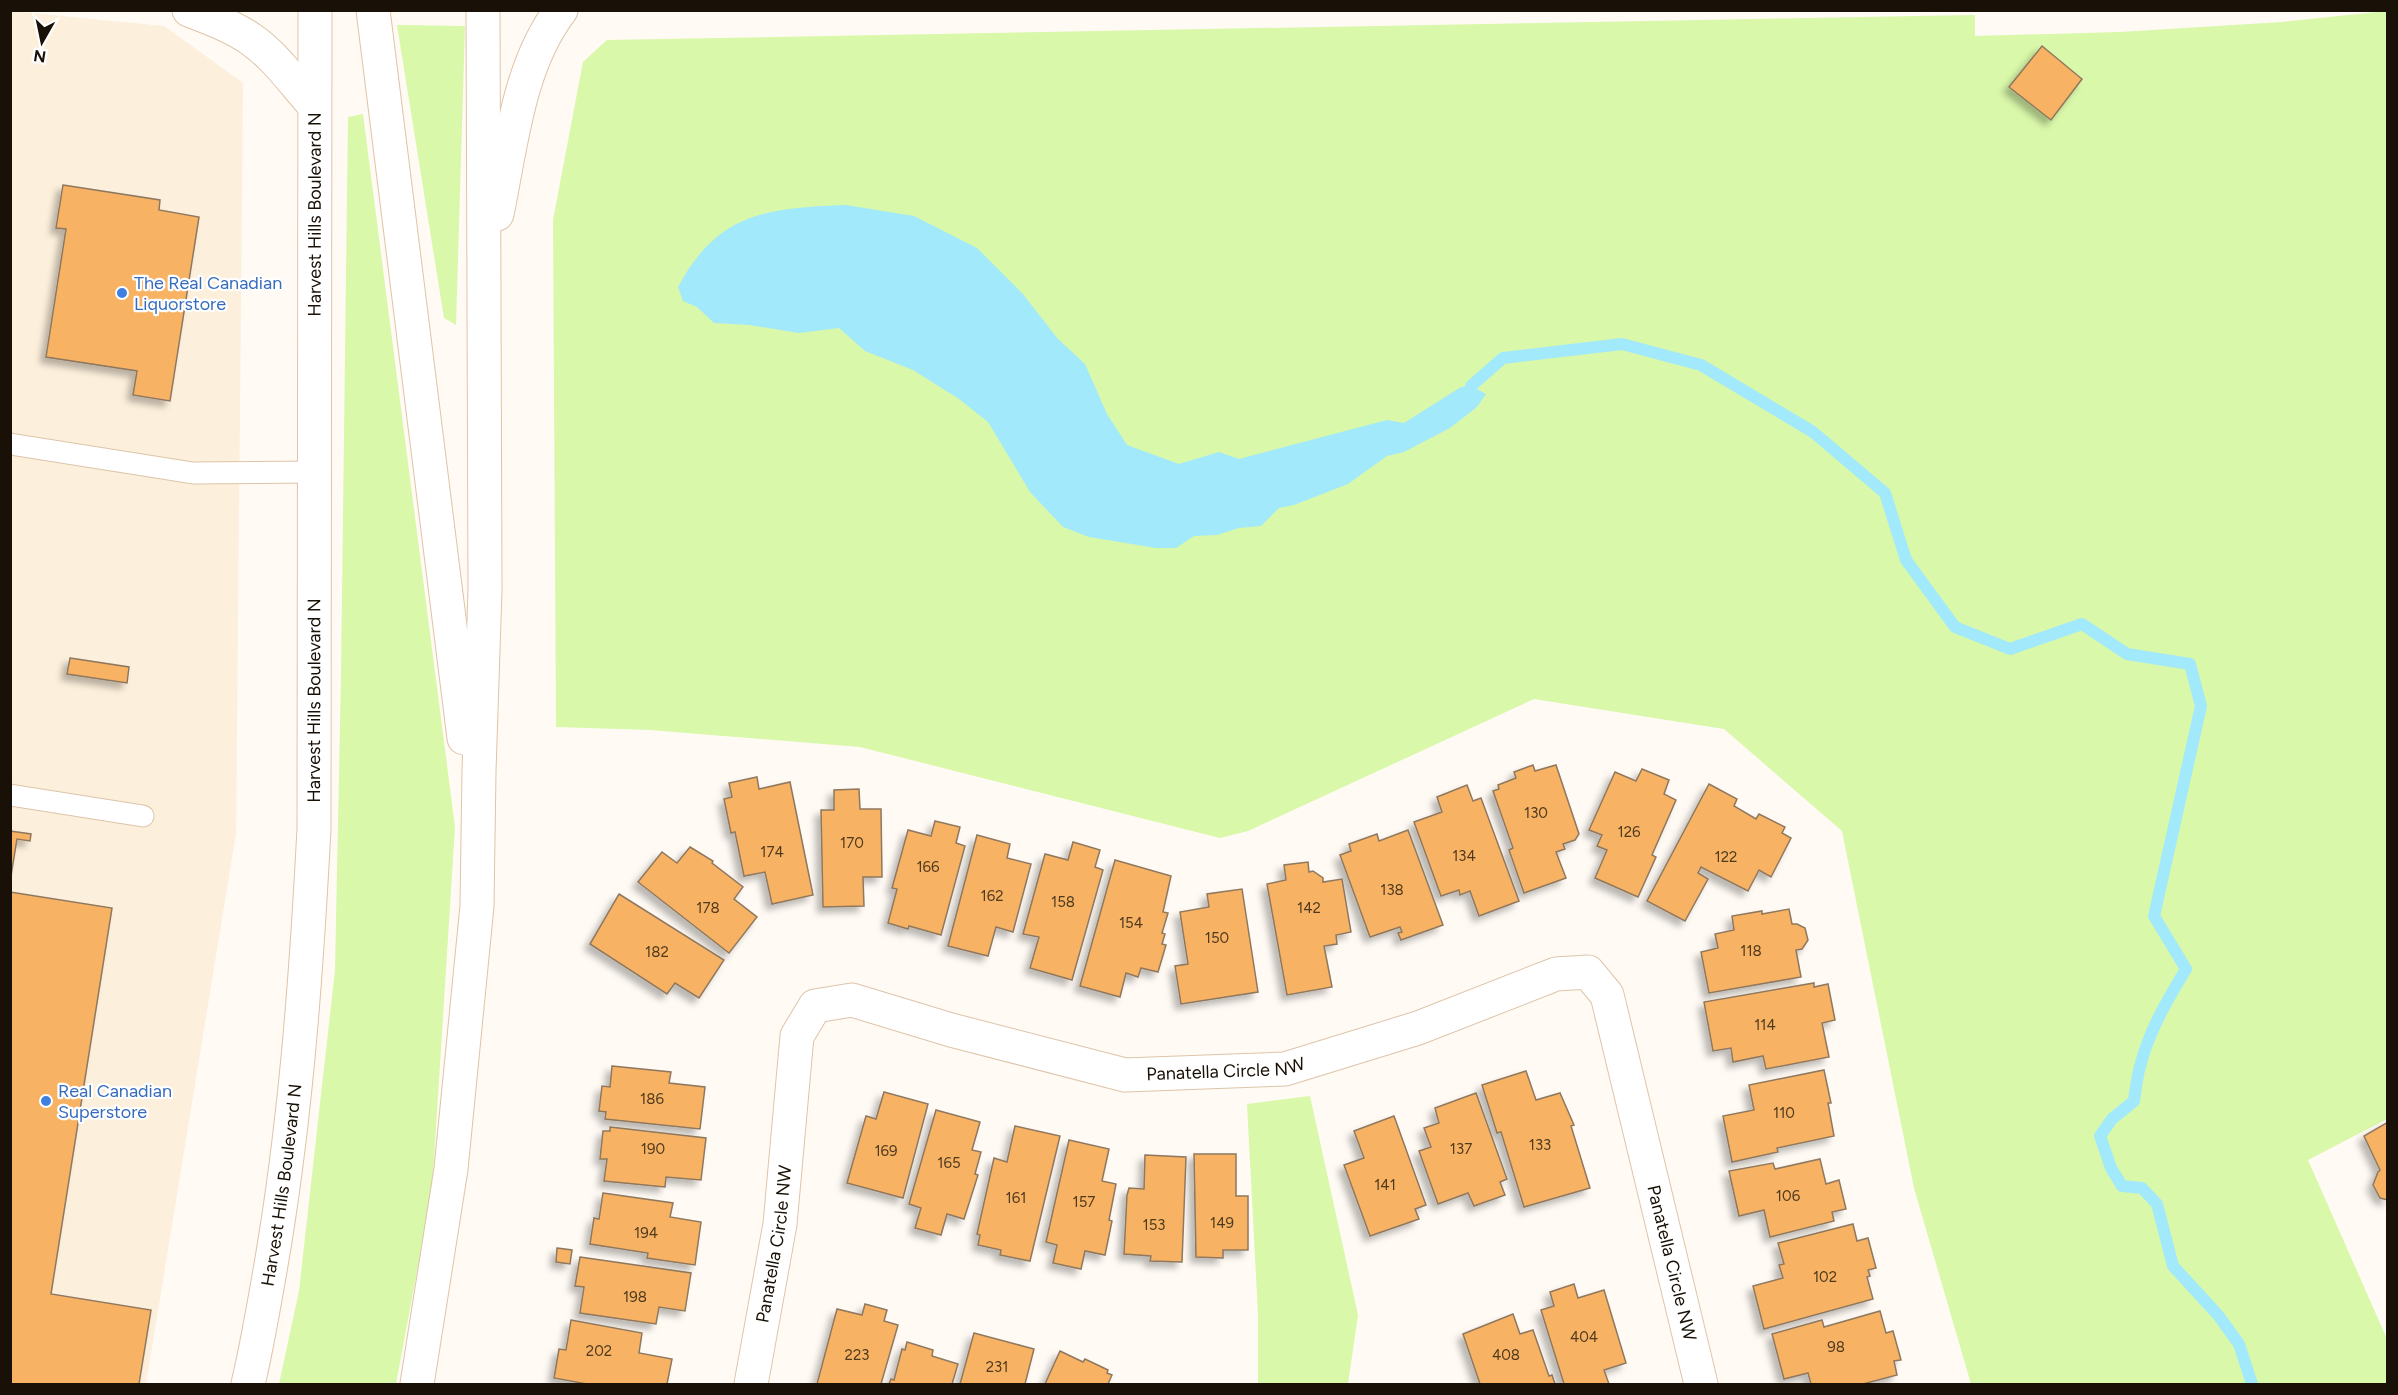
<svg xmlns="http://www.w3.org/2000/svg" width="2398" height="1395" font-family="Figtree,sans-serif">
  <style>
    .commercial { fill: #fcefdb }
    .green { fill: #d9f8a9 }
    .water { fill: #a3e9fc }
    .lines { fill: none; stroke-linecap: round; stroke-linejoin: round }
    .stream { stroke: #a3e9fc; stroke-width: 12 }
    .building { fill: #f7b364; stroke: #8f785e; stroke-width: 1.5; filter: url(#shadow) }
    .lane-casing { stroke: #dec4a9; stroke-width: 23 }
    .street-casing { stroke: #dec4a9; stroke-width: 35 }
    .secondary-casing { stroke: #dec4a9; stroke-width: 35 }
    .lane { stroke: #fff; stroke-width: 21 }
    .street { stroke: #fff; stroke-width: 33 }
    .secondary { stroke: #fff; stroke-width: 33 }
    .shop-dot { fill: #3f7fe0; stroke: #fff; stroke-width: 2 }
    .labels { text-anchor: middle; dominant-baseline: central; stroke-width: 4.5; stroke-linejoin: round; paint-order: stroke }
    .number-label { font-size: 15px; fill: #503a1e }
    .street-label { font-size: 18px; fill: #191107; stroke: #fff }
    .shop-label { font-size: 18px; fill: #366cbe; stroke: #fff; text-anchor: start }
  </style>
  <defs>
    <filter id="shadow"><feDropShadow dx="-5.5" dy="5.5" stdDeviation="3" flood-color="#0004"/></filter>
  </defs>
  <rect width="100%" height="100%" fill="#fffaf4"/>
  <polygon class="commercial" points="10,11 164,26 243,83 236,833 146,1384 11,1384"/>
  <g class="green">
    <polygon points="2387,11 2387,1119 2308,1160 2387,1339 2387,1384 1971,1384 1914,1188 1842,831 1724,729 1534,699 1248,831 1220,838 860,747 650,730 556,727 553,220 583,62 607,40 1975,15 1975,36 2120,32 2282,22"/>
    <polygon points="397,25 465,26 456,325 444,318"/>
    <polygon points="363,114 455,827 432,1191 396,1384 279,1384 299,1291 335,970 341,676 348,117"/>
    <polygon points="1310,1096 1358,1315 1348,1384 1258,1384 1258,1314 1247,1104"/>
  </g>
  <path class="water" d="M846,205L914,216L977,248L1022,293L1058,339L1085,364L1107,414L1127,445L1179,464L1219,452L1239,459L1387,420L1404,423L1461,387L1471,386L1486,394L1477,407L1450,428L1404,452L1387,456L1348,484L1294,505L1279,508L1261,526L1239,528L1217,535L1194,536L1176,548H1156L1089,537L1063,527L1030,492L988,422L959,399L913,370L865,351L839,328L799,333L749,325L714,323L697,307L683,301L678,287C718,212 768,208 846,205Z"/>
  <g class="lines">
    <path class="stream" d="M1471,386L1503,358L1622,344L1701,365L1813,432L1885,493L1906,560L1955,627L2010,649L2082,624L2127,654L2190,664L2201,706L2154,916L2186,969C2168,999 2150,1029 2141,1063C2137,1075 2136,1088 2134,1101L2112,1119L2100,1136L2111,1168L2122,1186L2142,1188L2157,1204L2173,1266L2218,1315L2239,1344L2252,1384"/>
  </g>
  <g class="building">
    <polygon points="2042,46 2082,79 2051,120 2009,87"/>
    <polygon points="63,185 160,200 159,210 199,217 170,401 133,395 137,371 46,357 66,229 56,228"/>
    <polygon points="70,658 129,667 127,683 67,674"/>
    <polygon points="1533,765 1535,771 1556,765 1579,834 1575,840 1563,844 1565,849 1556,852 1566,878 1524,893 1509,850 1513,848 1493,791 1499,789 1498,785 1516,778 1514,772"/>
    <polygon points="1642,769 1669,780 1664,794 1676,800 1652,855 1656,857 1638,897 1595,878 1607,850 1597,846 1602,835 1589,830 1615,772 1636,781"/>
    <polygon points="757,777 759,789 790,782 813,895 772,904 765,872 744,876 735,832 731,833 724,799 732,797 729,783"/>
    <polygon points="1709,784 1737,799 1734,806 1756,819 1759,814 1785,827 1782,833 1791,838 1771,877 1759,870 1748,891 1701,867 1698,873 1708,879 1685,921 1647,901"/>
    <polygon points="1467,785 1473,801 1481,798 1519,901 1479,916 1470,891 1460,895 1459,890 1441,896 1414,822 1442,812 1437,797"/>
    <polygon points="859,789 860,809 881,809 882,877 863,877 864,906 823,907 821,810 834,810 834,790"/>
    <polygon points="935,821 960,827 956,843 965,846 941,935 909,926 908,929 888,923 897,889 892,888 908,830 931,836"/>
    <polygon points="1408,830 1443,925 1401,940 1398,933 1402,932 1400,927 1370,937 1340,855 1351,851 1349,844 1377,834 1379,841"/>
    <polygon points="10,831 31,834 30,841 17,839 10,882"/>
    <polygon points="977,835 1010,844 1007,858 1031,864 1013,932 996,927 988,956 948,946"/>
    <polygon points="1073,842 1100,850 1095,867 1103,870 1072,980 1030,968 1039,937 1023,934 1045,854 1068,860"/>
    <polygon points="690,847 713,861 712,863 743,887 734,899 757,917 729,953 638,882 662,852 677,863"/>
    <polygon points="1115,860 1171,876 1163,912 1168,913 1162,933 1165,934 1162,944 1166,945 1158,972 1141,968 1138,977 1126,973 1120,997 1080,986"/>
    <polygon points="1308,862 1309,872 1313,871 1323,878 1323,882 1342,879 1351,932 1336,935 1337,944 1324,946 1332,987 1287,995 1267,884 1286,880 1284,865"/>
    <polygon points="1242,889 1258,992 1181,1004 1175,966 1188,964 1180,912 1209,907 1207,894"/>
    <polygon points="10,892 112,908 51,1294 151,1310 139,1384 10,1384"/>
    <polygon points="619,894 724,960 699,998 675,983 667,994 590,944"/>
    <polygon points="1789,909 1792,924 1797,924 1805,928 1808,940 1802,949 1796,950 1801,977 1709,993 1701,952 1718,948 1715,934 1734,930 1732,916 1762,911 1762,914"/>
    <polygon points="1814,983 1814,987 1828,984 1835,1020 1822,1023 1829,1057 1766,1069 1763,1056 1733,1062 1731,1048 1713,1051 1704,1002"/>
    <polygon points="612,1066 671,1072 669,1083 705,1087 700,1129 605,1119 606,1112 599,1111 602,1086 610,1087"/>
    <polygon points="1824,1070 1831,1103 1828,1103 1834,1136 1777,1148 1778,1152 1732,1162 1723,1116 1754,1110 1749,1085"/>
    <polygon points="1526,1071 1536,1100 1560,1093 1574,1125 1571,1126 1590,1188 1524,1207 1501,1132 1497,1133 1482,1085"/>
    <polygon points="884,1092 928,1104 903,1198 847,1183 866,1116 876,1119"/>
    <polygon points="1476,1093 1507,1179 1500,1182 1505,1195 1474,1206 1468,1193 1438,1204 1419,1151 1431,1147 1424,1128 1439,1123 1435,1108"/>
    <polygon points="936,1110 980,1122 972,1150 981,1152 975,1174 978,1175 964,1219 947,1214 941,1235 915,1228 921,1208 909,1204"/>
    <polygon points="1394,1116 1426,1205 1415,1209 1419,1219 1370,1236 1344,1165 1364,1158 1354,1131"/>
    <polygon points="2388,1122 2388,1200 2380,1198 2373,1185 2378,1172 2380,1170 2364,1136"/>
    <polygon points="1015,1126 1060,1136 1030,1261 1000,1255 1001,1250 978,1245 980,1235 977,1234 994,1158 1007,1162"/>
    <polygon points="610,1127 706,1138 701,1180 666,1177 665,1187 604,1181 607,1159 600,1159 603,1131 610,1131"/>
    <polygon points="1069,1140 1109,1149 1102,1181 1116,1184 1109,1220 1112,1221 1105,1255 1085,1251 1081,1269 1053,1263 1057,1245 1046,1242"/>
    <polygon points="1194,1154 1236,1154 1236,1196 1248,1196 1248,1250 1223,1250 1223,1258 1196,1257"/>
    <polygon points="1145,1155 1186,1157 1182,1262 1150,1261 1151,1256 1124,1254 1127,1195 1129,1188 1144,1189"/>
    <polygon points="1820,1159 1826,1184 1839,1180 1846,1209 1832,1212 1834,1221 1770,1237 1764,1210 1739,1216 1729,1171 1773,1163 1775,1169"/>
    <polygon points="603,1193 673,1203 670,1217 701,1222 695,1265 647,1258 648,1253 590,1244 594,1218 599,1219"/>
    <polygon points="1853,1224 1857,1241 1868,1238 1876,1268 1868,1270 1870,1276 1867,1277 1873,1299 1764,1329 1753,1286 1783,1278 1779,1265 1784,1264 1778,1243"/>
    <polygon points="557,1248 572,1250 570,1264 556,1262"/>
    <polygon points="580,1257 691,1273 685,1311 659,1307 656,1324 580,1313 584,1287 575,1286"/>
    <polygon points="1574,1284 1578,1298 1604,1290 1626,1363 1604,1370 1609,1384 1564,1384 1541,1310 1554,1306 1550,1292"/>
    <polygon points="865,1304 887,1310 884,1321 898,1325 881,1384 817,1384 837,1309 862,1315"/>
    <polygon points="1880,1311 1886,1333 1893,1331 1901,1360 1894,1361 1897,1375 1863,1384 1811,1384 1808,1373 1784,1379 1772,1334 1822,1320 1824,1327"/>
    <polygon points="1513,1314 1520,1334 1533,1330 1549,1376 1552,1375 1555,1384 1480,1384 1463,1334"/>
    <polygon points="571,1320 642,1333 639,1353 672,1359 667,1384 587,1384 554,1378 559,1349 566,1350"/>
    <polygon points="974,1333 1034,1349 1025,1384 960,1384"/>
    <polygon points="907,1342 933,1350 932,1356 958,1364 952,1384 889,1384 891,1379 894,1380 902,1349 905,1350"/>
    <polygon points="1060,1351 1083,1362 1085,1359 1108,1370 1107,1373 1112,1375 1108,1384 1045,1384"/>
  </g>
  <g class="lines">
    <defs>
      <g id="lane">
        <polyline points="10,444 193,473 314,472"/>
        <polyline points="10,795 143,816"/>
      </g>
      <g id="street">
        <path id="s1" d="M751,1384L780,1224L797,1036L815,1006L852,1000L951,1030L1125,1075L1285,1069L1418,1028L1556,974L1588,972L1607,995L1701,1384"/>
      </g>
      <g id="secondary">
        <path d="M189,10C210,18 234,27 252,40C276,57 294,83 313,104"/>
        <polyline points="373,10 464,738"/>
        <path d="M497,214C511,147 518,66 561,10"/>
        <path id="s2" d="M248,1384C256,1351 262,1316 268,1282C295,1132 306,981 314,829L315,10"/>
        <polyline points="417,1384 451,1169 477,906 479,771 485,590 483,10"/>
      </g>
    </defs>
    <use href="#lane" class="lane-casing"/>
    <use href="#street" class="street-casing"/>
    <use href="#secondary" class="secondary-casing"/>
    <use href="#lane" class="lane"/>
    <use href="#street" class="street"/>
    <use href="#secondary" class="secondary"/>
  </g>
  <g class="shop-dot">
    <circle cx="122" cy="293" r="6"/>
    <circle cx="46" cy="1101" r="6"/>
  </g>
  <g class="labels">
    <g class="number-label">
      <text x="1536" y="813">130</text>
      <text x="1629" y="832">126</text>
      <text x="852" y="843">170</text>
      <text x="772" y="852">174</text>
      <text x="1464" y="856">134</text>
      <text x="1726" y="857">122</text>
      <text x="928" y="867">166</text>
      <text x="1392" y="890">138</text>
      <text x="992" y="896">162</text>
      <text x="1063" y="902">158</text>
      <text x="708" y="908">178</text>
      <text x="1309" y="908">142</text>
      <text x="1131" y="923">154</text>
      <text x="1217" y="938">150</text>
      <text x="1751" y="951">118</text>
      <text x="657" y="952">182</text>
      <text x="1765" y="1025">114</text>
      <text x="652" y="1099">186</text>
      <text x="1784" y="1113">110</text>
      <text x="1540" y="1145">133</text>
      <text x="653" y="1149">190</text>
      <text x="1461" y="1149">137</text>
      <text x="886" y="1151">169</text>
      <text x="949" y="1163">165</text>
      <text x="1385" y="1185">141</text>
      <text x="1788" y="1196">106</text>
      <text x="1016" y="1198">161</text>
      <text x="1084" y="1202">157</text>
      <text x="1222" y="1223">149</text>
      <text x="1154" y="1225">153</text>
      <text x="646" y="1233">194</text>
      <text x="1825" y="1277">102</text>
      <text x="635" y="1297">198</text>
      <text x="1584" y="1337">404</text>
      <text x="1836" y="1347">98</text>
      <text x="599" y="1351">202</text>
      <text x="857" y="1355">223</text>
      <text x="1506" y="1355">408</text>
      <text x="997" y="1367">231</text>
    </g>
    <g class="street-label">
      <text stroke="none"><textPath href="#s2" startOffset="1174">Harvest Hills Boulevard N</textPath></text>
      <text stroke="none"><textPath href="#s2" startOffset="688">Harvest Hills Boulevard N</textPath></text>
      <text stroke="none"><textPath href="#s1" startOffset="808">Panatella Circle NW</textPath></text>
      <text stroke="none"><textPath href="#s2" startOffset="202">Harvest Hills Boulevard N</textPath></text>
      <text stroke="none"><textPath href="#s1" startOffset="142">Panatella Circle NW</textPath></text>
      <text stroke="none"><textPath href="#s1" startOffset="1492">Panatella Circle NW</textPath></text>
    </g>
    <g class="shop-label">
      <text x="134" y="283">The Real Canadian<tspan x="134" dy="21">Liquorstore</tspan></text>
      <text x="58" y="1091">Real Canadian<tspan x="58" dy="21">Superstore</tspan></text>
    </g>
  </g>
  <rect width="2398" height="1395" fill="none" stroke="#191107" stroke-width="24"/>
  <g transform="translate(42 42) rotate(189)" stroke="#ffffff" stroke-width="4.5" paint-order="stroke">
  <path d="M0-4.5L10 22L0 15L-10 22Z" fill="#191107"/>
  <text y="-9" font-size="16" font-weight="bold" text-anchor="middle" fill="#191107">N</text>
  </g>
</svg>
